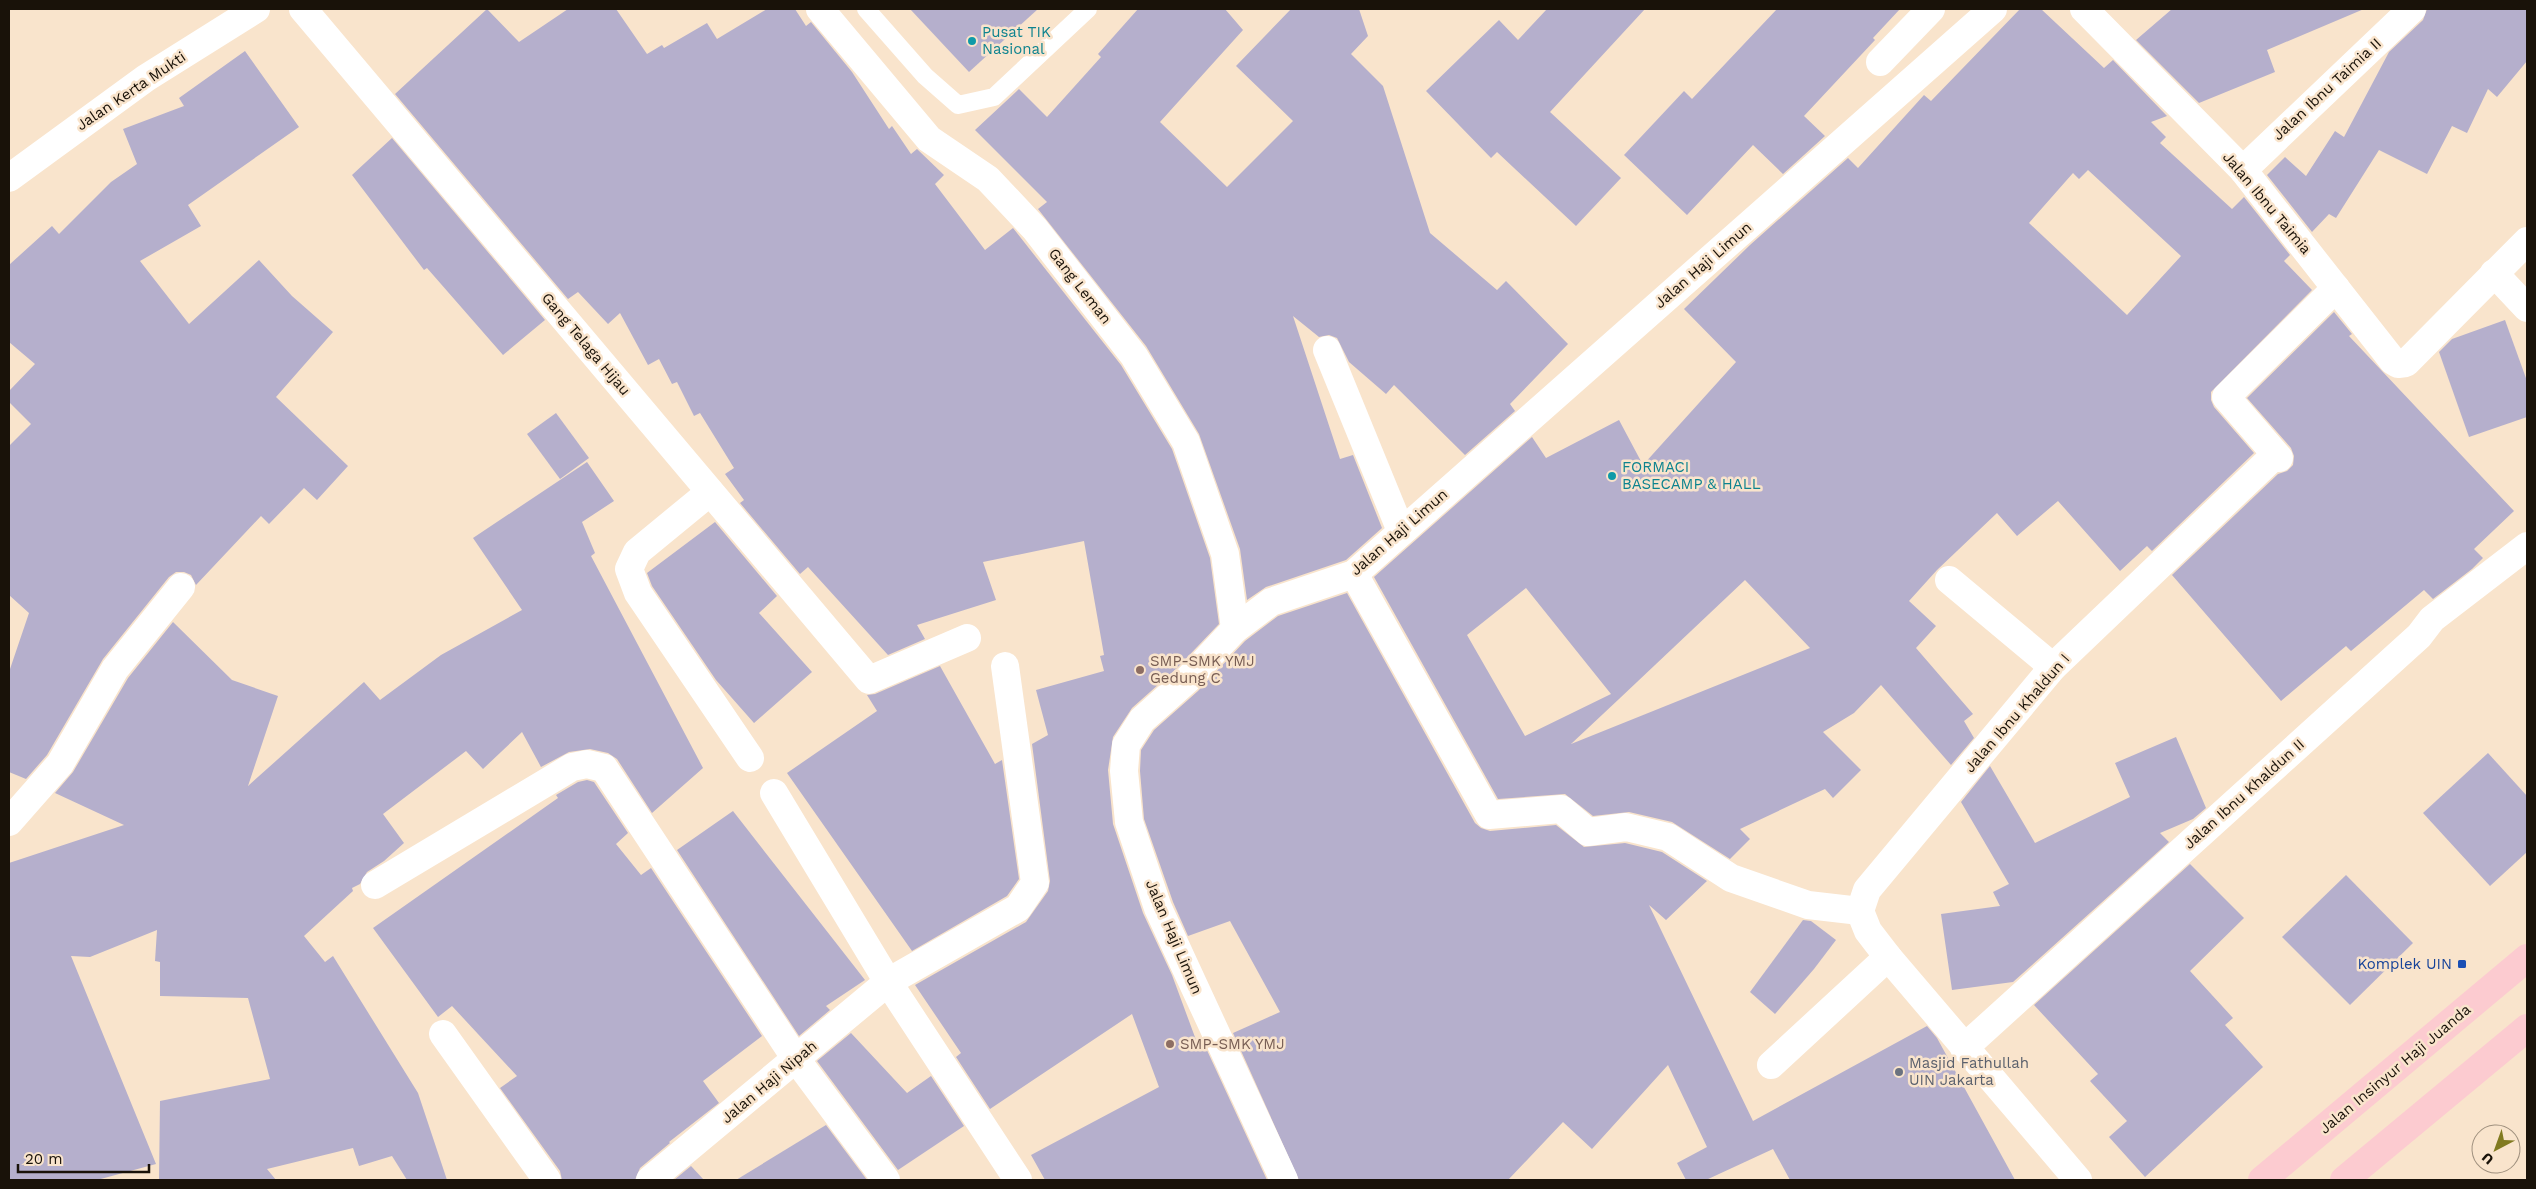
<svg xmlns="http://www.w3.org/2000/svg" width="2536" height="1189" font-family="'Work Sans',sans-serif">
  <style>
    .building { fill: #b5afcc; fill-rule: evenodd }
    .lines { fill: none; stroke-linecap: round; stroke-linejoin: round }
    .service { stroke: #fff; stroke-width: 18 }
    .minor { stroke: #fff; stroke-width: 28 }
    .tertiary { stroke: #fff; stroke-width: 28 }
    .trunk { stroke: #fccbd0; stroke-width: 28 }
    .culture-dot { fill: #0f9aa8; stroke: #f9e4cc; stroke-width: 2 }
    .education-dot { fill: #8d6e63; stroke: #f9e4cc; stroke-width: 2 }
    .transit-dot { fill: #1a4fb4; stroke: #f9e4cc; stroke-width: 2 }
    .worship-dot { fill: #6b7280; stroke: #f9e4cc; stroke-width: 2 }
    .labels { text-anchor: middle; dominant-baseline: central; stroke-width: 5; stroke-linejoin: round; paint-order: stroke }
    .culture-label { font-size: 15px; fill: #0d838f; stroke: #f9e4cc; text-anchor: start }
    .street-label { font-size: 15px; fill: #191209; stroke: #f9e4cc }
    .education-label { font-size: 15px; fill: #785e54; stroke: #f9e4cc; text-anchor: start }
    .transit-label { font-size: 15px; fill: #164399; stroke: #f9e4cc; text-anchor: end }
    .worship-label { font-size: 15px; fill: #5b616d; stroke: #f9e4cc; text-anchor: start }
  </style>
  <rect width="100%" height="100%" fill="#f9e4cc"/>
  <g class="building">
    <polygon points="487,9 519,42 568,9 616,9 647,54 662,45 664,48 707,23 717,39 767,9 795,9 806,26 811,22 852,72 889,129 892,126 911,154 917,149 944,175 935,184 985,250 1013,228 1121,365 1172,449 1210,558 1219,624 1177,668 1132,708 1113,737 1108,770 1113,824 1143,913 1172,975 1199,1048 1205,1046 1267,1180 1045,1180 1031,1155 1159,1087 1132,1014 990,1109 956,1057 961,1053 915,985 1026,922 1048,891 1050,881 1032,744 1048,735 1036,690 1104,671 1100,656 1104,655 1084,541 983,562 996,600 917,625 925,639 888,655 808,567 800,574 740,503 744,500 725,474 734,468 700,413 694,416 677,382 672,384 659,359 648,365 620,313 608,324 578,292 568,299 395,94"/>
    <polygon points="910,9 1038,9 969,72"/>
    <polygon points="1138,9 1225,9 1243,30 1160,122 1227,187 1293,121 1236,66 1291,9 1359,9 1368,36 1351,54 1383,86 1430,233 1497,290 1506,281 1568,344 1510,404 1515,411 1465,455 1394,385 1386,394 1349,362 1337,338 1329,335 1319,337 1293,316 1340,459 1353,455 1382,528 1346,560 1266,587 1247,600 1240,549 1199,434 1146,346 1038,209 1047,202 975,130 1019,89 1047,117 1101,57 1098,54"/>
    <polygon points="1547,9 1645,9 1550,112 1621,178 1576,226 1497,152 1491,158 1426,91 1499,20 1518,40"/>
    <polygon points="1777,9 1900,9 1873,38 1875,40 1804,116 1825,136 1783,174 1753,145 1687,215 1624,155 1684,91 1692,99"/>
    <path d="M2020,9H2041L2104,68L2113,60L2167,116L2151,122L2166,137L2160,143L2232,209L2244,197L2290,255L2284,261L2312,290L2211,392V400L2214,407L2254,453L2152,551L2147,546L2120,571L2058,501L2017,536L1997,513L1937,570L1909,601L1936,626L1916,648L1973,714L1964,721L1974,738L1951,765L1881,685L1854,713L1823,732L1861,770L1833,798L1825,789L1740,829L1750,839L1730,859L1672,822L1629,812L1593,816L1565,794L1498,799L1374,577L1532,437L1546,458L1619,420L1643,465L1736,362L1684,309L1750,245L1848,158L1858,168L1924,95L1931,101ZM2088,170L2181,256L2127,315L2029,223L2073,173L2079,179ZM1745,580L1810,648L1571,744L1619,699ZM1526,588L1611,694L1525,736L1467,635Z"/>
    <polygon points="2172,9 2364,9 2267,50 2275,72 2199,103 2136,40"/>
    <polygon points="2427,9 2527,9 2527,61 2497,97 2488,89 2467,133 2452,126 2427,174 2379,150 2336,218 2329,214 2312,232 2267,175 2285,157 2306,176 2335,131 2344,137 2389,52 2423,20"/>
    <polygon points="245,51 299,127 188,205 201,226 140,261 189,324 259,260 292,296 333,332 276,397 348,466 317,500 304,488 269,524 261,516 196,585 191,575 184,572 176,572 169,577 103,659 47,755 26,779 9,772 9,672 29,613 9,595 9,446 31,424 9,402 9,391 35,364 9,342 9,265 52,226 59,234 111,182 137,164 123,129 184,106 179,98"/>
    <polygon points="392,138 545,320 503,355 427,268 424,270 352,175"/>
    <polygon points="2334,312 2352,334 2349,336 2514,511 2474,549 2483,558 2472,569 2433,599 2424,590 2351,651 2346,646 2281,701 2172,575 2278,474 2287,471 2293,465 2294,456 2291,448 2247,398"/>
    <polygon points="2505,320 2527,381 2527,417 2469,437 2439,352 2452,339"/>
    <polygon points="556,413 589,458 560,479 527,434"/>
    <polygon points="587,462 614,501 582,522 595,553 591,556 703,768 652,813 617,759 608,753 590,749 569,752 541,767 522,732 483,769 466,751 383,814 404,843 384,861 367,872 360,884 352,888 353,891 304,936 325,962 333,956 418,1093 447,1180 407,1180 392,1156 359,1166 353,1148 267,1169 276,1180 159,1180 160,1101 270,1079 248,998 160,996 160,962 155,961 157,930 90,957 71,956 156,1164 97,1180 9,1180 9,863 124,825 55,793 73,772 128,678 173,622 232,680 278,696 248,786 364,682 380,700 441,655 522,610 473,538"/>
    <polygon points="715,522 777,596 759,613 812,672 754,723 716,680 652,586 647,573"/>
    <polygon points="1347,593 1475,823 1481,828 1490,831 1556,825 1584,847 1625,843 1662,852 1707,881 1666,920 1649,905 1753,1121 1927,1026 1937,1038 2015,1180 1790,1180 1773,1149 1706,1180 1686,1180 1677,1163 1707,1147 1668,1065 1592,1149 1563,1122 1508,1180 1299,1180 1233,1033 1280,1012 1230,921 1188,936 1173,902 1144,819 1140,771 1141,750 1154,730 1198,691 1245,641 1278,616"/>
    <polygon points="940,666 995,764 1002,760 1019,879 1007,896 912,951 787,773 877,711 867,695 875,694"/>
    <polygon points="2176,737 2206,808 2193,819 2160,833 2169,842 2013,982 1952,990 1941,914 2000,906 1993,892 2009,884 1961,802 1990,766 2035,843 2130,797 2115,763"/>
    <polygon points="2488,753 2527,796 2527,852 2490,886 2423,813"/>
    <polygon points="587,780 594,782 628,833 616,844 641,875 651,868 762,1036 703,1081 719,1103 669,1142 670,1143 640,1168 635,1180 562,1180 560,1171 500,1088 517,1076 452,1006 438,1017 373,928 558,798 556,795 578,782"/>
    <polygon points="733,811 865,980 826,1006 830,1010 799,1036 677,850"/>
    <polygon points="2190,864 2244,918 2190,971 2233,1018 2225,1025 2263,1067 2145,1177 2109,1137 2127,1121 2090,1081 2098,1074 2034,1005"/>
    <polygon points="2346,875 2413,943 2350,1005 2282,937"/>
    <polygon points="1803,920 1811,921 1836,940 1814,969 1775,1014 1750,992"/>
    <polygon points="851,1033 907,1093 931,1076 964,1126 898,1170 817,1061"/>
    <polygon points="826,1125 867,1180 736,1180"/>
    <polygon points="691,1166 704,1180 674,1180"/>
  </g>
  <g class="lines">
    <polyline class="service" points="866,9 925,76 958,105 994,97 1088,9"/>
    <g class="minor">
      <polyline points="303,9 869,680 967,638"/>
      <polyline points="820,9 929,139 988,179 1035,229 1134,356 1186,442 1225,554 1235,629"/>
      <polyline points="2084,9 2243,170 2393,361 2398,364 2406,363 2527,241"/>
      <polyline points="1880,62 1931,9"/>
      <polyline points="2243,170 2412,9"/>
      <polyline points="2494,273 2527,308"/>
      <polyline points="1327,350 1401,531"/>
      <polyline points="710,492 637,552 629,569 638,593 750,758"/>
      <polyline points="1354,574 1489,815 1561,809 1588,832 1626,827 1668,837 1731,878 1808,905 1860,911"/>
      <polyline points="1949,580 2053,667"/>
      <polyline points="774,793 888,982 1018,1180"/>
      <polyline points="9,822 60,764 115,669 181,587"/>
      <polyline points="375,885 572,767 587,764 604,768 796,1059 886,1180"/>
      <polyline points="443,1034 547,1180"/>
      <polyline points="1964,1048 2419,636 2432,619 2527,546"/>
      <polyline points="1771,1065 1888,957"/>
      <polyline points="650,1180 888,982 1018,908 1035,883 1005,666"/>
      <polyline points="1284,1180 1158,908 1129,822 1124,771 1126,745 1142,720 1188,679 1235,629 1271,602 1354,574 1993,9"/>
      <polyline points="2078,1180 1888,957 1868,931 1860,911 1867,890 2053,667 2272,458 2279,458 2226,397 2336,288"/>
    </g>
    <polyline class="tertiary" points="9,178 146,78 256,9"/>
    <g class="trunk">
      <polyline points="2262,1180 2527,958"/>
      <polyline points="2344,1180 2527,1028"/>
    </g>
  </g>
  <g class="culture-dot">
    <circle cx="972" cy="41" r="5"/>
    <circle cx="1612" cy="476" r="5"/>
  </g>
  <g class="education-dot">
    <circle cx="1140" cy="670" r="5"/>
    <circle cx="1170" cy="1044" r="5"/>
  </g>
  <rect class="transit-dot" x="2457" y="959" width="10" height="10" rx="2.5"/>
  <circle class="worship-dot" cx="1899" cy="1072" r="5"/>
  <g class="labels">
    <g class="culture-label">
      <text x="982" y="32">Pusat TIK<tspan x="982" dy="17">Nasional</tspan></text>
      <text x="1622" y="467">FORMACI<tspan x="1622" dy="17">BASECAMP &amp; HALL</tspan></text>
    </g>
    <g class="street-label">
      <text transform="translate(2327 89) rotate(-43)">Jalan Ibnu Taimia II</text>
      <text transform="translate(131 91) rotate(-34)">Jalan Kerta Mukti</text>
      <text transform="translate(2267 203) rotate(50)">Jalan Ibnu Taimia</text>
      <text transform="translate(1703 265) rotate(-41)">Jalan Haji Limun</text>
      <text transform="translate(1080 286) rotate(52)">Gang Leman</text>
      <text transform="translate(586 344) rotate(50)">Gang Telaga Hijau</text>
      <text transform="translate(1399 532) rotate(-41)">Jalan Haji Limun</text>
      <text transform="translate(2017 713) rotate(-49)">Jalan Ibnu Khaldun I</text>
      <text transform="translate(2244 794) rotate(-42)">Jalan Ibnu Khaldun II</text>
      <text transform="translate(1174 937) rotate(67)">Jalan Haji Limun</text>
      <text transform="translate(2395 1069) rotate(-40)">Jalan Insinyur Haji Juanda</text>
      <text transform="translate(769 1082) rotate(-40)">Jalan Haji Nipah</text>
    </g>
    <g class="education-label">
      <text x="1150" y="661">SMP-SMK YMJ<tspan x="1150" dy="17">Gedung C</tspan></text>
      <text x="1180" y="1044">SMP-SMK YMJ</text>
    </g>
    <g class="transit-label">
      <text x="2452" y="964">Komplek UIN</text>
    </g>
    <g class="worship-label">
      <text x="1909" y="1063">Masjid Fathullah<tspan x="1909" dy="17">UIN Jakarta</tspan></text>
    </g>
  </g>
  <rect width="2536" height="1189" fill="none" stroke="#191209" stroke-width="20"/>
  <g transform="translate(2496 1149) rotate(221)"><circle r="24" fill="#f9e4cc" stroke="#9f907e"/>
  <path d="M0-4L9 19L0 12L-9 19Z" fill="#817a20"/>
  <text y="-8" font-size="14" font-weight="bold" text-anchor="middle" fill="#191209">U</text>
  </g>
  <path d="M18 1164v8h131v-8" fill="none" stroke="#191209" stroke-width="2.5"/>
  <text x="25" y="1164" font-size="15" fill="#191209" stroke="#f9e4cc" stroke-width="4" paint-order="stroke">20 m</text>
</svg>
